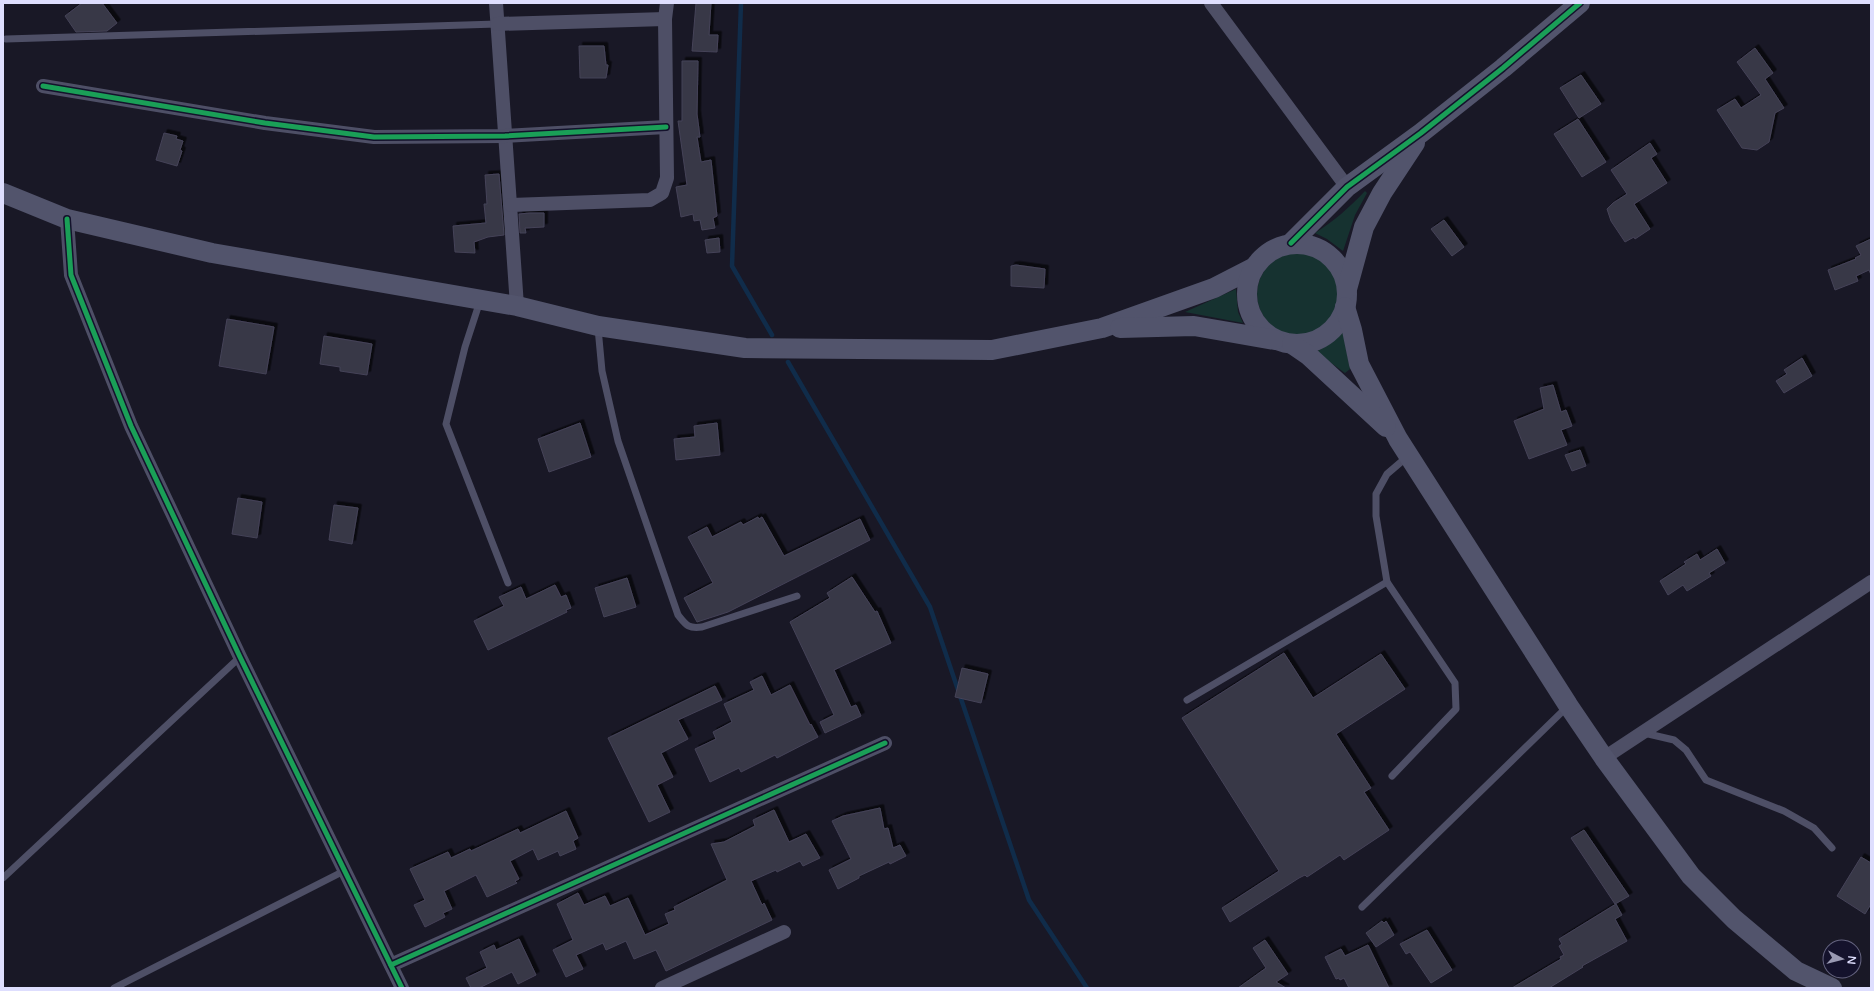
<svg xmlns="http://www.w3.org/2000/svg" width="1874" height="991" font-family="'Varela Round',sans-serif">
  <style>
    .green { fill: #163230 }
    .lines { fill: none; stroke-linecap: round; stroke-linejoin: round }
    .stream { stroke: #102c4a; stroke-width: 4.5 }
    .building { fill: #383747; stroke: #454358; filter: url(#shadow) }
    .lane { stroke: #4e4f66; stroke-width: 7 }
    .street { stroke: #4e4f66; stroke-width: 14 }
    .secondary { stroke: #52546c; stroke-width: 20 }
    .cycleway-casing { stroke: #14122c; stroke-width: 8 }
    .cycleway { stroke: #1a9f57; stroke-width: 5 }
  </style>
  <defs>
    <filter id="shadow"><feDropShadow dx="3.5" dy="-3.5" stdDeviation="0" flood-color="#0009"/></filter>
  </defs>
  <rect width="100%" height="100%" fill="#191826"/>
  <g class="green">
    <path d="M1365,191L1367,193L1355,215L1343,251L1327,239L1315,233C1334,221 1349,208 1365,191Z"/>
    <circle cx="1298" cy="294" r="41"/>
    <polygon points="1236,289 1238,312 1243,323 1185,312"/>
    <polygon points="1343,332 1350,369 1345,373 1316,352 1331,343"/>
  </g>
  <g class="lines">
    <g class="stream">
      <polyline points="741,3 732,266 772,335"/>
      <polyline points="788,362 930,607 1029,900 1087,988"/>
    </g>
  </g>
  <g class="building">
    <polygon points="82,3 102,3 117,23 107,31 76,32 65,16"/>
    <polygon points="696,3 711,3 709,35 718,35 717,52 692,51"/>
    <polygon points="579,46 604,46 606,65 608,65 606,78 580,78"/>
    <polygon points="1755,48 1773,73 1765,79 1784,108 1775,113 1769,142 1757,150 1742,148 1717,110 1735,99 1741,108 1761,95 1737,62"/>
    <polygon points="682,61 698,61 697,114 700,137 697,137 701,162 711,160 717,216 713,218 715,228 702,230 700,220 694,221 693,214 681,217 676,187 687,185 678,121 682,121"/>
    <polygon points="1581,75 1601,104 1579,118 1560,88"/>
    <polygon points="1578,119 1606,162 1582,177 1554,134"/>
    <polygon points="164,133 177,136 176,139 183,141 180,150 182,151 177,166 156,160"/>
    <polygon points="1650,143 1657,154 1651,158 1667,183 1634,204 1650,229 1635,239 1634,237 1625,242 1611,221 1607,209 1613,203 1627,194 1611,170"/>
    <polygon points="499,174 504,235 488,237 474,242 475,253 455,252 453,226 486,223 484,204 487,204 485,175"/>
    <polygon points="530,213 544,213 544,227 525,228 526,233 520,233 519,214"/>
    <polygon points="1444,220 1464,247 1452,256 1431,229"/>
    <polygon points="719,238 720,252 707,253 705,240"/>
    <polygon points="1871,239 1871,275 1869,270 1856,276 1858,281 1835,290 1828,270 1856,259 1855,258 1861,255 1856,246"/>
    <polygon points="1016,265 1045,269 1044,288 1011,286 1011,266"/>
    <polygon points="227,319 274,327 266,374 219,366"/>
    <polygon points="324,336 372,344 367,375 340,371 340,367 320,364"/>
    <polygon points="1802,358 1812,376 1784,393 1776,381 1787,374 1784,370"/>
    <polygon points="1553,385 1561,412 1566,410 1572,426 1561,430 1567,445 1529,459 1514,421 1544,409 1540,388"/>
    <polygon points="580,423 591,457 549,472 538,439"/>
    <polygon points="717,423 720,455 676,460 674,439 695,437 694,426"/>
    <polygon points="1580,450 1586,466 1572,471 1565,455"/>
    <polygon points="238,498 262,502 257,538 232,534"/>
    <polygon points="334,505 358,508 352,544 329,540"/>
    <polygon points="758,517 759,519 762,517 784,556 860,519 870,540 728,612 697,622 684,598 713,583 688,537 707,527 712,537 741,522 743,525"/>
    <polygon points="1717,549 1725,563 1709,573 1711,576 1687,591 1683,585 1668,595 1660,581 1686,564 1684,562 1697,554 1700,560"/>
    <polygon points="852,577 875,612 877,611 891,643 834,670 851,707 856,705 861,716 825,733 820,722 834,715 790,622 830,598 827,593"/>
    <polygon points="627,578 636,607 604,617 595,588"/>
    <polygon points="555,585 561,597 566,595 571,608 566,610 567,612 488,650 474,621 504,606 499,597 521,587 526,599"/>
    <polygon points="1284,653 1313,698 1381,654 1405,689 1336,734 1371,788 1364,792 1389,830 1344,860 1340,855 1307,877 1305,875 1299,878 1230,922 1222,908 1279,871 1182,718"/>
    <polygon points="962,668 988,674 981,703 955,697"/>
    <polygon points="762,676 771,695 790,685 810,725 811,724 818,737 777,758 775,755 741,772 739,768 710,782 695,749 716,739 713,732 732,722 724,704 754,690 750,682"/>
    <polygon points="715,686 722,700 678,720 688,739 661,753 673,777 657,785 670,812 649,822 608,738"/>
    <polygon points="880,808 884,829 888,828 893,848 900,845 906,856 890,864 889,862 859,876 859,878 838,889 829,870 851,859 832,821 843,816"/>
    <polygon points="774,810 789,842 806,834 820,858 803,866 800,861 777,872 776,870 751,881 762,905 764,903 772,920 666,971 656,950 634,959 626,941 606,950 603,943 576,955 583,969 566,977 553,950 573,940 557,904 578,893 584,905 605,896 610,906 628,898 645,935 669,924 665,914 675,910 674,907 727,880 711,844 724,842 755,826 753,820"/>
    <polygon points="566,811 578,838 573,841 576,849 560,856 558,851 538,860 533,849 510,861 519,879 515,881 517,883 487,897 476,875 444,891 452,909 443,913 445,917 425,927 414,905 425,900 410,869 448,852 451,858 470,849 471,851 518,829 520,833"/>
    <polygon points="1584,830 1629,896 1615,904 1571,838"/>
    <polygon points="1861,857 1871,863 1871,904 1865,914 1837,896"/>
    <polygon points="1616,904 1622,915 1615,919 1627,941 1582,966 1583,967 1549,988 1512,988 1561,959 1560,957 1564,955 1559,946 1562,944 1559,939"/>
    <polygon points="1382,921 1384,923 1386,921 1394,935 1376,947 1366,933"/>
    <polygon points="1427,930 1452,970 1431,983 1410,952 1406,954 1400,944"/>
    <polygon points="519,939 536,975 518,984 512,972 479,988 471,988 466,978 487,968 480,952 494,945 496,950"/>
    <polygon points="1265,940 1288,974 1276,982 1286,988 1238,988 1266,968 1253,948"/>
    <polygon points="1368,945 1389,988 1349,988 1344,978 1340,980 1339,978 1336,979 1325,957 1341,949 1345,956"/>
  </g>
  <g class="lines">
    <g class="lane">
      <polyline points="6,39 497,24"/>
      <polyline points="480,301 465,347 446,424 508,583"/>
      <path d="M598,328L602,371L618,441L678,615C686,625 688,629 702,627L797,596"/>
      <polyline points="1187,700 1387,582"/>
      <polyline points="1644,733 1674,740 1686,750 1706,780 1784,811 1814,828 1832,848"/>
      <polyline points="1392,776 1456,709 1455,683 1387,582 1376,516 1376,494 1387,474 1408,456"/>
      <polyline points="3,878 240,657"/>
      <polyline points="1362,907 1568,706"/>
      <polyline points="114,988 344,871"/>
    </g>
    <g class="street">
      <polyline points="496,3 517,306"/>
      <polyline points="1211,3 1347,187"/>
      <polyline points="497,24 665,19"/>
      <polyline points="43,86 265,123 374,137 505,136 666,127"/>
      <polyline points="511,205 650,200 662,193 667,178 665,19 667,3"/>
      <polyline points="67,219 71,275 131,426 240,657 402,988"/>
      <polyline points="1604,758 1871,582"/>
      <polyline points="391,965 885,743"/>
      <polyline points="662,988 784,932"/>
    </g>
    <g class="secondary">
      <polyline points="3,193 67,219 212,253 517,306 598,326 745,348 992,350 1102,328 1214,288 1253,268"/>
      <polyline points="1291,243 1347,187 1421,133 1503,68 1580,3"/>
      <circle cx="1297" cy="294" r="50"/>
      <polyline points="1347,289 1364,227 1382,193 1415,143"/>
      <polyline points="1345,307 1352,330 1359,364 1398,439 1568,705 1604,758 1691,876 1734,919 1796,971 1832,988"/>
      <polyline points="1120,328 1194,326 1275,340"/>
      <polyline points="1292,344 1308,355 1386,427"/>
    </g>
    <defs>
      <g id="cycleway">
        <polyline points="43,86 265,123 374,137 505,136 666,127"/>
        <polyline points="67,219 71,275 131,426 240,657 402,988"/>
        <polyline points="1291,243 1347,187 1421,133 1503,68 1580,3"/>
        <polyline points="391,965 885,743"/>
      </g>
    </defs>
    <use href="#cycleway" class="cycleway-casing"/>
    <use href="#cycleway" class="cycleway"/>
  </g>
  <rect width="1874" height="991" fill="none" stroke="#dedefe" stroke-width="8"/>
  <g transform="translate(1842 959) rotate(97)"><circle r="19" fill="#14122c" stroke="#656480"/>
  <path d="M0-3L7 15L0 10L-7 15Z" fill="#9999b2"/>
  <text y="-6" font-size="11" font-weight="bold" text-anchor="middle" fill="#dedefe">N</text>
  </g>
</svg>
